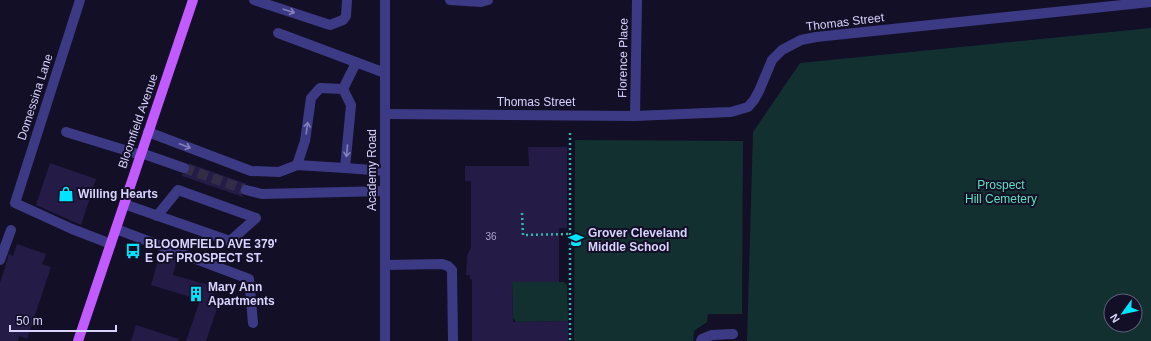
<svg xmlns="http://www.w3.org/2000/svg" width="1151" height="341" font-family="Helvetica,sans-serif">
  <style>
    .green { fill: #12302f; fill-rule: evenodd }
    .building { fill: #241b47 }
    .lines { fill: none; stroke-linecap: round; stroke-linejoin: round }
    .minor-tunnel { stroke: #312d47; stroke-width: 10; stroke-dasharray: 10 5; stroke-linecap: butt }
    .path { stroke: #2fb8b0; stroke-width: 2.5; stroke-dasharray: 2 3; stroke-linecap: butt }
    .minor { stroke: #3d3a85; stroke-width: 10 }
    .major { stroke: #c25bff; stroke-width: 10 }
    .oneway { stroke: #837fbc }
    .labels { text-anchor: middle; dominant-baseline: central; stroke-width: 4; stroke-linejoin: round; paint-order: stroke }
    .number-label { font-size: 10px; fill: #aca6d1 }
    .street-label { font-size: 12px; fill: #d9d4ff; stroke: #130f26 }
    .park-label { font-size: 12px; fill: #5fe0c0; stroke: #130f26 }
    .poi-label { font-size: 12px; font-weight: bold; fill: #d9d4ff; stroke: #130f26; text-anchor: start }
  </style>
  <rect width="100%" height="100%" fill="#130f26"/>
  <g class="green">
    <path d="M1151,28V341H747L753,132L800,63ZM1111,301H1135V325H1111Z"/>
    <polygon points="575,140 743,141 742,314 708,314 707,322 694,331 693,341 574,341"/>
    <polygon points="512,282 564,282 567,285 568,321 516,322 513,318"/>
  </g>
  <g class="building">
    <polygon points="528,147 567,147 567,228 559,228 559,282 512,282 513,322 568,321 568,341 472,341 472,280 470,279 470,275 466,275 467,256 471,247 471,181 465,181 465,166 529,166"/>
    <polygon points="50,163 96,179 81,225 36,205"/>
    <polygon points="188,163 247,184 244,184 240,188 240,192 243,197 182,176 182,174 188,173 190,170 190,166"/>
    <polygon points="17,244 46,254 42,264 51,267 27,339 19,336 18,341 0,341 0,283 9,254 13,256"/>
    <polygon points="160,253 177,259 173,275 216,287 210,303 218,306 206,341 186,341 200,300 151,285"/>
    <polygon points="136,325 179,339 178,341 131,341"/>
  </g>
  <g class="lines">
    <polyline class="minor-tunnel" points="184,168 246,190"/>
    <g class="path">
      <polyline points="570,133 570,341"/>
      <polyline points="522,213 523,235 570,234"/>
    </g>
    <g class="minor">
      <polyline points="80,0 15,203 72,229 111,244"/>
      <polyline points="254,0 330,25 343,20 346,16 347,0"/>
      <polyline points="450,0 481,2 488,0"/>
      <polyline points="278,33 385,73"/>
      <polyline points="343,89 356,63"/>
      <polyline points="385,114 635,116 731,112 748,107 754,100 759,91 772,60 782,50 801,40 816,37 1151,2"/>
      <polyline points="635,116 637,0"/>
      <polyline points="66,132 141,155"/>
      <polyline points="148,132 251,171 279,172 297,165 345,168"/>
      <polyline points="141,153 184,168"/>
      <polyline points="297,165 305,141 311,98 320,88 343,89 351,105 345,168 385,171"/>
      <polyline points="246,190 262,194 385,191"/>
      <polyline points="124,204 230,241 256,218 178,190 157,216"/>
      <polyline points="116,229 249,279 253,323"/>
      <polyline points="0,260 11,230"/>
      <polyline points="385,265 442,264 448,266 452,270 453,341"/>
      <polyline points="385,341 385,0"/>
      <polyline points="701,341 702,339 712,335 733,334"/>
    </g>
    <polyline class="major" points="78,341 193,0"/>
  </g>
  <defs><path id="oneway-shaft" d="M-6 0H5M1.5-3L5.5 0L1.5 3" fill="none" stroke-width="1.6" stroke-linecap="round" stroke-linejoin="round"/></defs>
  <g class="oneway">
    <use href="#oneway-shaft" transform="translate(289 11) rotate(18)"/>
    <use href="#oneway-shaft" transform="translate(307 128) rotate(-82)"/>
    <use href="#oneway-shaft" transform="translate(185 146) rotate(21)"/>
    <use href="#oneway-shaft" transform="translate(347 151) rotate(95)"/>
  </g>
  <defs>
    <symbol id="shop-bare" viewBox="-9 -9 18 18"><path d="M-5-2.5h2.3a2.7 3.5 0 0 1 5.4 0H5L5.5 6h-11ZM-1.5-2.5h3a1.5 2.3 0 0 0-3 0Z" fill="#00e5ff" stroke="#130f26" stroke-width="2.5" paint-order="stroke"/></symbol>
    <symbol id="school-bare" viewBox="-9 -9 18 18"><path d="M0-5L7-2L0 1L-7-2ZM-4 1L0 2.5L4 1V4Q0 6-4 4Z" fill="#00e5ff" stroke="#130f26" stroke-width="2.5" paint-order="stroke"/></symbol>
    <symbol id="bus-bare" viewBox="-9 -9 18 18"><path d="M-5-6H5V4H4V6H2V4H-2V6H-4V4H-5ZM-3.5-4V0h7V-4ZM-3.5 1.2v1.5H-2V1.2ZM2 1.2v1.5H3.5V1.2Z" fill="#00e5ff" stroke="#130f26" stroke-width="2.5" paint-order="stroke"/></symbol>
    <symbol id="building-bare" viewBox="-9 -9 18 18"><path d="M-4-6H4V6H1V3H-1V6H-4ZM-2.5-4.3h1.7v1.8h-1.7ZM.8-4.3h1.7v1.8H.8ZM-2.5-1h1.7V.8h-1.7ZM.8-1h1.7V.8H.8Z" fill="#00e5ff" stroke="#130f26" stroke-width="2.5" paint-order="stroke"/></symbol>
  </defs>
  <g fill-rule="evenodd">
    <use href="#shop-bare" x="55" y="183" width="22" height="22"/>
    <use href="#school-bare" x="565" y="229" width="22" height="22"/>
    <use href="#bus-bare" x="122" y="240" width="22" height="22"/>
    <use href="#building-bare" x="185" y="283" width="22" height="22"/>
  </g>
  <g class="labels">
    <g class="number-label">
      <text x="491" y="236">36</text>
    </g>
    <g class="street-label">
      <text transform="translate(845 22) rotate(-7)">Thomas Street</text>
      <text transform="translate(623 58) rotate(-89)">Florence Place</text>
      <text transform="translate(35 97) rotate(-72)">Domessina Lane</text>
      <text x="536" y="102">Thomas Street</text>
      <text transform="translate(138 121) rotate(-71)">Bloomfield Avenue</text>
      <text transform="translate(372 170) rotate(-90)">Academy Road</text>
    </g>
    <g class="park-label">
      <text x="1001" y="185">Prospect<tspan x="1001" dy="14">Hill Cemetery</tspan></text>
    </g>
    <g class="poi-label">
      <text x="78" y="194">Willing Hearts</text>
      <text x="588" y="233">Grover Cleveland<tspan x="588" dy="14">Middle School</tspan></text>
      <text x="145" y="244">BLOOMFIELD AVE 379'<tspan x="145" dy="14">E OF PROSPECT ST.</tspan></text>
      <text x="208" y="287">Mary Ann<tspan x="208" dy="14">Apartments</tspan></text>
    </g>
  </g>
  <g transform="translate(1123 313) rotate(237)"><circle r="19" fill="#130f26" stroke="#625e7d"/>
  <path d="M0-3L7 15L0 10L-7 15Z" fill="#00e5ff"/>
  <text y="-6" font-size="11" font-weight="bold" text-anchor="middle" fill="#d9d4ff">N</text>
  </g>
  <path d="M10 325v6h106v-6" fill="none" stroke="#d9d4ff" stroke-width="2"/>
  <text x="16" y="325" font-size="12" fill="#d9d4ff" stroke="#130f26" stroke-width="3" paint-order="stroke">50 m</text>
</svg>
